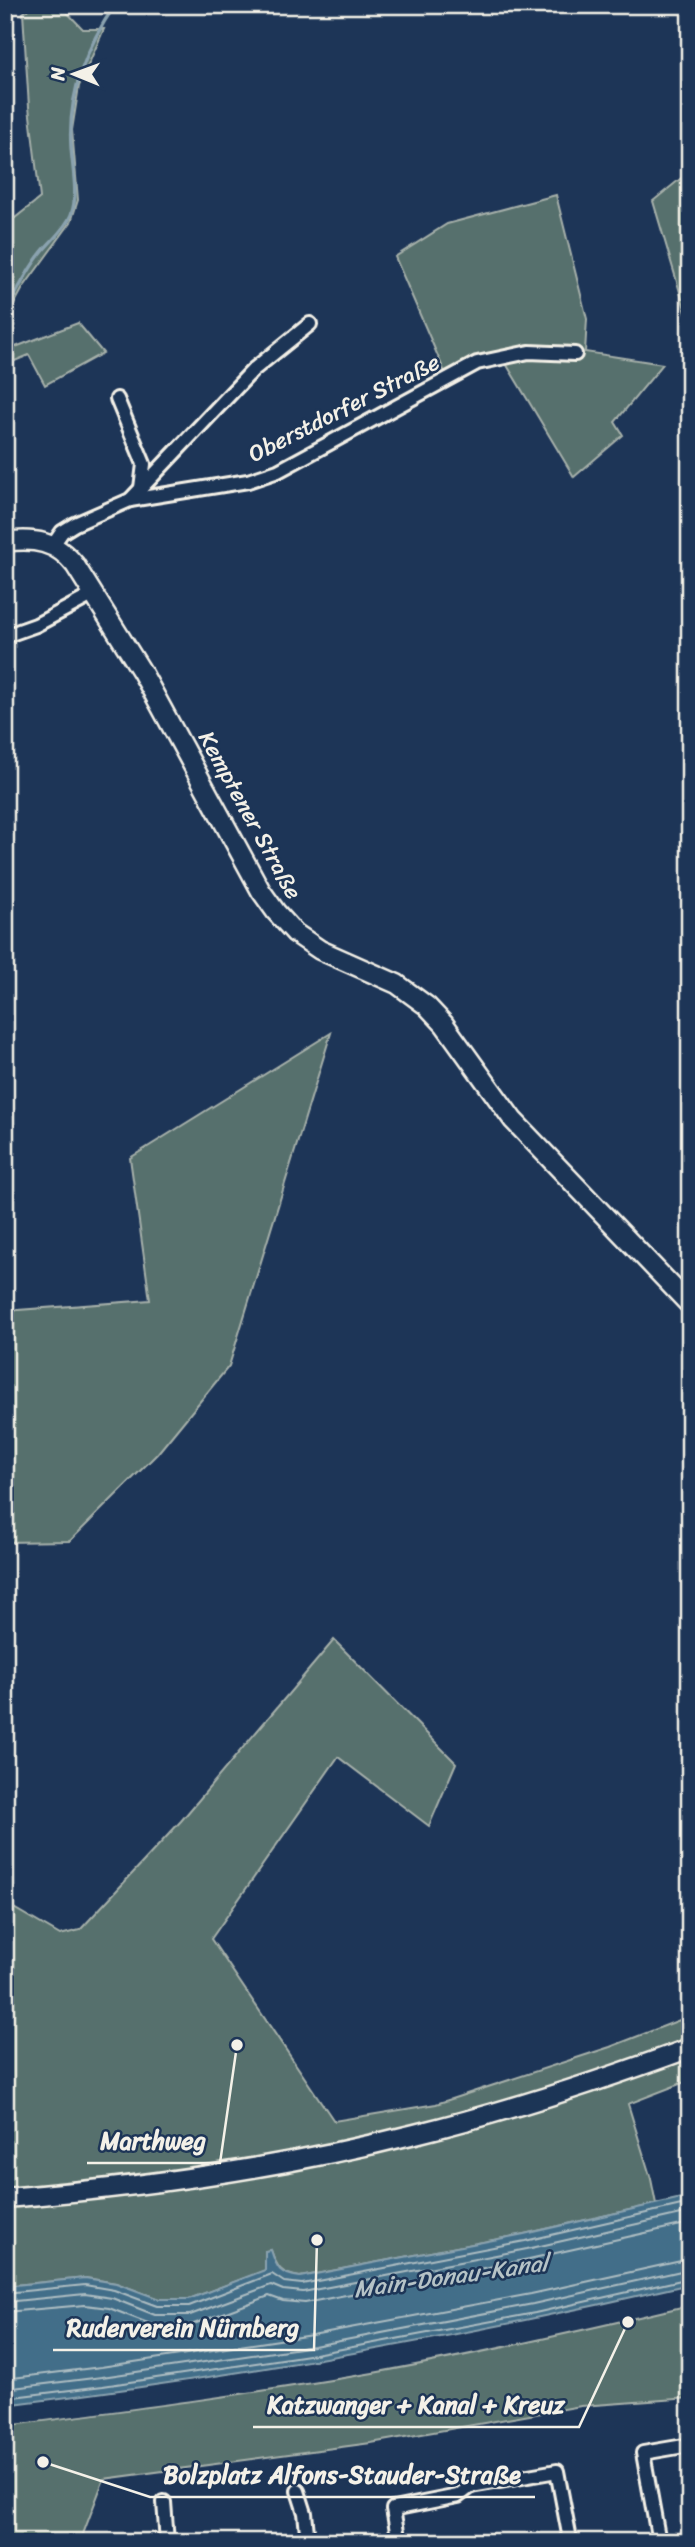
<svg xmlns="http://www.w3.org/2000/svg" width="695" height="2547" font-family="Sriracha,sans-serif">
  <style>
    .green { fill: #57706d; stroke: #a6b0aa; stroke-width: 2 }
    .water { fill: #436e89; stroke: #8aa2af; stroke-width: 2 }
    .lines { fill: none; stroke-linecap: round; stroke-linejoin: round }
    .shore { stroke: #adbdc2; stroke-width: 2 }
    .stream { stroke: #8aa2af; stroke-width: 3.5 }
    .street-casing { stroke: #f4f1e8; stroke-width: 18 }
    .secondary-casing { stroke: #f4f1e8; stroke-width: 23 }
    .street { stroke: #1d3557; stroke-width: 12 }
    .secondary { stroke: #1d3557; stroke-width: 18 }
    .labels { text-anchor: middle; dominant-baseline: central; stroke-width: 5; stroke-linejoin: round; paint-order: stroke }
    .street-label { font-size: 23px; fill: #f4f1e8; stroke: #1d3557 }
    .water-label { font-size: 24px; font-style: italic; fill: #b6c3c7; stroke: #1d3557 }
    .leader { fill: none; stroke: #f4f1e8; stroke-width: 2.5 }
    .callout-dot { fill: #f4f1e8; stroke: #1d3557; stroke-width: 2.5 }
    .callout-label { font-size: 24px; text-anchor: middle; font-weight: bold; fill: #f4f1e8; stroke: #1d3557; stroke-width: 5; stroke-linejoin: round; paint-order: stroke }
  </style>
  <rect width="100%" height="100%" fill="#1d3557"/>
  <filter id="ink" filterUnits="userSpaceOnUse"><feTurbulence type="fractalNoise" baseFrequency=".0143" numOctaves="2"/><feDisplacementMap in="SourceGraphic" scale="14" xChannelSelector="R" yChannelSelector="G"/><feConvolveMatrix kernelMatrix="1 2 1 2 8 2 1 2 1" color-interpolation-filters="sRGB"/></filter>
  <g filter="url(#ink)">
    <g class="green">
      <polygon points="34,5 60,5 83,29 104,29 79,86 72,130 78,200 71,222 23,288 5,321 5,226 40,198 29,107 23,13"/>
      <polygon points="690,171 690,326 653,201"/>
      <polygon points="556,195 587,319 585,352 663,364 615,422 623,435 574,477 502,357 446,375 395,257 447,224"/>
      <polygon points="78,323 103,353 45,385 29,355 5,365 5,351"/>
      <polygon points="331,1033 229,1366 157,1454 70,1541 5,1542 5,1311 150,1300 130,1158"/>
      <path d="M334,1640L456,1763L429,1826L338,1757L211,1939L334,2121L436,2104L610,2047L690,2016V2080L628,2104L651,2179L656,2204L524,2234L300,2277C281,2274 277,2268 271,2250L265,2251L266,2270L189,2299H159L116,2283L86,2278L5,2286V1903L60,1935L80,1930L181,1821Z"/>
      <path d="M690,2305V2398L581,2406L371,2443L104,2479L80,2542H5V2426C128,2410 251,2394 373,2373C479,2354 585,2330 690,2305Z"/>
    </g>
    <path class="water" d="M690,2196V2284C463,2337 236,2377 5,2405V2286L85,2278L116,2283L159,2299H189L265,2270V2251L271,2250C277,2269 279,2274 300,2277L524,2234Z"/>
    <g class="lines">
      <g class="shore">
        <polyline points="5,2293 85,2285 114,2290 157,2306 189,2306 272,2274 284,2282 302,2284 525,2241 690,2203"/>
        <polyline points="5,2302 85,2294 112,2298 155,2315 190,2315 271,2285 283,2290 303,2292 527,2249 690,2212"/>
        <polyline points="5,2312 85,2305 109,2308 153,2325 191,2325 269,2296 283,2301 305,2303 529,2259 690,2223"/>
        <polyline points="5,2379 101,2367 312,2335 531,2294 690,2259"/>
        <polyline points="5,2389 102,2377 314,2346 533,2304 690,2269"/>
        <polyline points="5,2398 103,2386 315,2354 535,2313 690,2278"/>
      </g>
      <path class="stream" d="M5,312C17,293 27,270 41,253C51,240 65,230 71,215C79,195 72,166 71,146C68,94 86,47 115,5"/>
      <defs>
        <g id="street">
          <polyline points="117,399 144,464 141,488"/>
          <polyline points="130,500 248,481 278,471 477,363 529,352 575,354"/>
          <polyline points="53,545 62,532 75,524 130,500 253,370 310,324"/>
          <polyline points="5,636 36,625 94,594"/>
          <polyline points="298,2491 305,2513 308,2542"/>
          <polyline points="164,2502 167,2542"/>
          <polyline points="399,2542 393,2509 458,2496 471,2486 557,2471 569,2534 565,2542"/>
          <polyline points="659,2542 643,2453 690,2445"/>
        </g>
        <g id="secondary">
          <path d="M5,542C34,538 56,541 75,565L142,672L261,891L276,912L295,933L320,950L397,984L427,1006L444,1024L513,1120L690,1305"/>
          <path d="M5,2198C144,2187 281,2168 415,2134C509,2111 600,2081 690,2048"/>
        </g>
      </defs>
      <use href="#street" class="street-casing"/>
      <use href="#secondary" class="secondary-casing"/>
      <use href="#street" class="street"/>
      <use href="#secondary" class="secondary"/>
    </g>
  </g>
  <g class="labels">
    <g class="street-label">
      <text transform="translate(344 408) rotate(-27)">Oberstdorfer Straße</text>
      <text transform="translate(250 815) rotate(61)">Kemptener Straße</text>
    </g>
    <g class="water-label">
      <text transform="translate(451 2276) rotate(-8)">Main-Donau-Kanal</text>
    </g>
  </g>
  <path class="leader" d="M237 2045L220 2163H87M317 2240L314 2350H53M628 2322L579 2427H253M43 2462L150 2497H535"/>
  <g class="callout-dot">
    <circle cx="237" cy="2045" r="7"/>
    <circle cx="317" cy="2240" r="7"/>
    <circle cx="628" cy="2322" r="7"/>
    <circle cx="43" cy="2462" r="7"/>
  </g>
  <g class="callout-label">
    <text x="153" y="2149">Marthweg</text>
    <text x="183" y="2336">Ruderverein Nürnberg</text>
    <text x="416" y="2413">Katzwanger + Kanal + Kreuz</text>
    <text x="342" y="2483">Bolzplatz Alfons-Stauder-Straße</text>
  </g>
  <rect width="695" height="2547" fill="none" stroke="#1d3557" stroke-width="28"/>
  <rect x="14" y="14" width="667" height="2519" fill="none" stroke="#f4f1e8" stroke-width="2.5" filter="url(#ink)"/>
  <g transform="translate(74 74) rotate(271)" stroke="#1d3557" stroke-width="5" paint-order="stroke">
  <path d="M0-5L12 26L0 18L-12 26Z" fill="#f4f1e8"/>
  <text y="-10" font-size="19" font-weight="bold" text-anchor="middle" fill="#f4f1e8">N</text>
  </g>
</svg>
